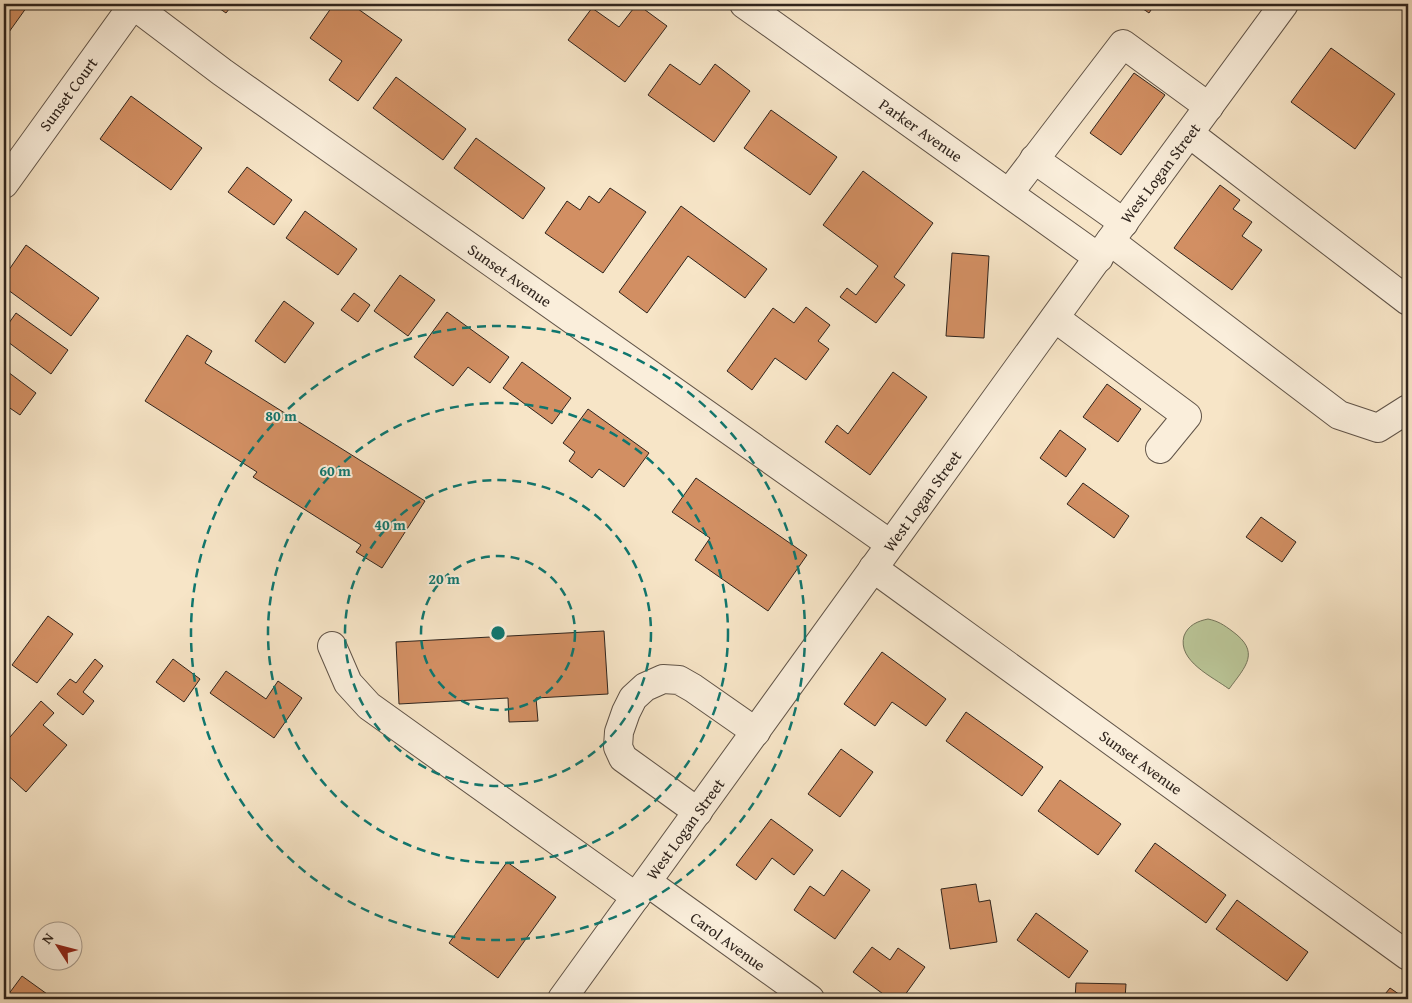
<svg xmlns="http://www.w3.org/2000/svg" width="1412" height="1003" font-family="'Gentium Book Plus',serif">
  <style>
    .green { fill: #bac597; stroke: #74745a }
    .building { fill: #d28f63; stroke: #2f241d }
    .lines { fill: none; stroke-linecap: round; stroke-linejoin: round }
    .minor-casing { stroke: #615448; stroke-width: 30 }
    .minor { stroke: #faeedb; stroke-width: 28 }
    .ring { fill: none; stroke: #0f766e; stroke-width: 2.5; stroke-dasharray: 9 6 }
    .labels { text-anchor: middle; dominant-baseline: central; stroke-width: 4; stroke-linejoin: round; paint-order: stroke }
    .street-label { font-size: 16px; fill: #2f241d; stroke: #faeedb }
    .centre { fill: #0f766e; stroke: #faeedb; stroke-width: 2.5 }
    .ring-label { font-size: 15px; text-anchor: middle; font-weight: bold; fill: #0f766e; stroke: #faeedb; stroke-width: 4; stroke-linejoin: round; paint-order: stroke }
  </style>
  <rect width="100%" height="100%" fill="#f7e5c7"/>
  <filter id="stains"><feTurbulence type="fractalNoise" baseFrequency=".004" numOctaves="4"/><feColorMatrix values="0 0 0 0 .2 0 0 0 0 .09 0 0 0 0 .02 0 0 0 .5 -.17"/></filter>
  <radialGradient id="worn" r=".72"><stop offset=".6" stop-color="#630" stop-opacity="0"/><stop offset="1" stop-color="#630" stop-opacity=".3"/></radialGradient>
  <path class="green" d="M1208,619C1218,621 1224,625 1232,631C1261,652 1246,666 1229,689C1213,677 1177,661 1184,636C1188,625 1198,621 1208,619Z"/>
  <g class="building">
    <polygon points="4,4 29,4 4,39"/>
    <polygon points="213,4 233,4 226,13"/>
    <polygon points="334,4 351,4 402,40 358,101 329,80 342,61 310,38"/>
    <polygon points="637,4 667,26 625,82 568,40 592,8 619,27"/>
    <polygon points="1136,4 1155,4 1149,13"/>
    <polygon points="1331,48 1395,94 1355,149 1291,102"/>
    <polygon points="670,64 700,85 715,64 750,91 714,142 648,95"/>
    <polygon points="1134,73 1165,95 1121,155 1090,133"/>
    <polygon points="396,77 466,129 443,160 373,108"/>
    <polygon points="131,96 202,148 171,190 100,139"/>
    <polygon points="771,110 837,157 810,195 744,148"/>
    <polygon points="476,138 545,188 523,219 454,168"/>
    <polygon points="247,167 292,200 274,225 228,192"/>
    <polygon points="863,171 933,223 894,277 905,285 876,323 840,297 847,288 856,295 878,266 823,225"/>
    <polygon points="1220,185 1240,200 1233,209 1252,222 1242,236 1262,250 1232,290 1174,248"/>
    <polygon points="610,188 646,212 603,273 545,233 567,201 580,210 589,196 599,203"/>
    <polygon points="681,206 767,269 745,298 688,256 647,313 619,292"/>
    <polygon points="305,211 357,249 338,275 286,238"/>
    <polygon points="26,245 99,298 71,336 4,287 4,277"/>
    <polygon points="952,253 989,256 984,338 946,336"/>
    <polygon points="400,275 435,300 408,336 374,311"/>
    <polygon points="354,293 370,305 358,322 341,310"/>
    <polygon points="284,301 314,323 285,363 255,341"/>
    <polygon points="806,307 830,325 818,341 829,349 806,380 775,358 752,390 727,371 773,308 794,323"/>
    <polygon points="447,312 509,357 490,383 468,367 453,386 414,357"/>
    <polygon points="16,313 68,350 51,374 4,339 4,330"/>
    <polygon points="187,335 212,351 205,363 425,501 382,568 356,552 361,545 253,477 257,472 145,401"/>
    <polygon points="522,362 571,398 552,424 503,388"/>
    <polygon points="4,369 36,393 20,415 4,404"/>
    <polygon points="893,372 927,397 870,475 825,442 837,425 848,434"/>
    <polygon points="1107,384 1141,409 1118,442 1083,417"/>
    <polygon points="588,409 649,453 624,487 599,469 592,478 569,461 575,452 563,443"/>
    <polygon points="1060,430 1086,449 1066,477 1040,458"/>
    <polygon points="696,478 807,555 768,611 695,560 710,538 672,512"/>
    <polygon points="1083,483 1129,516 1114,538 1067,504"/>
    <polygon points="1261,517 1296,542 1282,562 1246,537"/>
    <polygon points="48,616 73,634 37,683 12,665"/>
    <polygon points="604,631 608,694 536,698 538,721 509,722 508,698 399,704 396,642"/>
    <polygon points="882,652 946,699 926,726 892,702 875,726 844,704"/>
    <polygon points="95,659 103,666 83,692 94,701 83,715 57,694 70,679 76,683"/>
    <polygon points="173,659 200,679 184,702 156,682"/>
    <polygon points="226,671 266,699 278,681 302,698 274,738 210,693"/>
    <polygon points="41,701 54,713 43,725 67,745 26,792 4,772 4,744"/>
    <polygon points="966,712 1043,767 1022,796 946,741"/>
    <polygon points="841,749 873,772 840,817 808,794"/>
    <polygon points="1060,780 1121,824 1098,855 1038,811"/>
    <polygon points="771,819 813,850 794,875 772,858 756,880 736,865"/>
    <polygon points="1155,843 1226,895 1206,923 1135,871"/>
    <polygon points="507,862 556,897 498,978 449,943"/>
    <polygon points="842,870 870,890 835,939 794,910 810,886 824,896"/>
    <polygon points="976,884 979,902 990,900 997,942 950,949 941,889"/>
    <polygon points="1237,900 1308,952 1287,981 1216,929"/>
    <polygon points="1036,913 1088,951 1069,978 1017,940"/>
    <polygon points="872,947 890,960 898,948 925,967 902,999 890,999 853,972"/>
    <polygon points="22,976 54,999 5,999"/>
    <polygon points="1076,983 1126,984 1125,999 1075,999"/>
    <polygon points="1390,988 1406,999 1381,999"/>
  </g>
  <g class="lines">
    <defs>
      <g id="minor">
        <polyline points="132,4 222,72 890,544"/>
        <polyline points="744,4 1099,258"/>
        <polyline points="1190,134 1408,301"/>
        <polyline points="1034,159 1124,223"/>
        <polyline points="4,184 133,5"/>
        <polyline points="1009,193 1123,44 1209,107"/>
        <polyline points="1110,241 1339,415 1378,428 1408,409"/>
        <polyline points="1055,318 1187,416 1160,449"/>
        <polyline points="873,568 1408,956"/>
        <polyline points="332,646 348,683 369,706 636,897"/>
        <polyline points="698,812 623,758 618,747 619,732 626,712 633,698 645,687 663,679 679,680 693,688 756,732"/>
        <polyline points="647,882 810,999"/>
        <polyline points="562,999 1110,241 1284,4"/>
      </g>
    </defs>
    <use href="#minor" class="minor-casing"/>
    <use href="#minor" class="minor"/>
  </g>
  <g class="ring">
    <circle cx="498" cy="633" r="77"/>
    <circle cx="498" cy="633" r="153"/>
    <circle cx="498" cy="633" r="230"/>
    <circle cx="498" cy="633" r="307"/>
  </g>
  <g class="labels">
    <g class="street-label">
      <text transform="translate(68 94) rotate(-54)">Sunset Court</text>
      <text transform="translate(921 130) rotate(35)">Parker Avenue</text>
      <text transform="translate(1160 173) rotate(-53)">West Logan Street</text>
      <text transform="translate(510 275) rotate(35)">Sunset Avenue</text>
      <text transform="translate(922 501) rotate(-54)">West Logan Street</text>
      <text transform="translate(1141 762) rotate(36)">Sunset Avenue</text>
      <text transform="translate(685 829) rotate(-54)">West Logan Street</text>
      <text transform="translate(728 941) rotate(36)">Carol Avenue</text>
    </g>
  </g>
  <circle cx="498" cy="633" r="8" class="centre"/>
  <g class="ring-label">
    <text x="281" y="421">80 m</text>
    <text x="335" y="476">60 m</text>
    <text x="390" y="530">40 m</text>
    <text x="444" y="584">20 m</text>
  </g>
  <rect width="1412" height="1003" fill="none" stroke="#f7e5c7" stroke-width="20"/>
  <rect x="5" y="5" width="1402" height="993" fill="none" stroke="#2f241d" stroke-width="2.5"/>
  <rect x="10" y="10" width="1392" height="983" fill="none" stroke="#2f241d"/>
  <g transform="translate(58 946) rotate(306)"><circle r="24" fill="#faeedb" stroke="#a99d8f"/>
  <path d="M0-4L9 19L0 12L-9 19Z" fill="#8f2418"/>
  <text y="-8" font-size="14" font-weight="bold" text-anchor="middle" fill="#2f241d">N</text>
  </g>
  <rect width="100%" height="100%" filter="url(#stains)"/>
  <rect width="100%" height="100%" fill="url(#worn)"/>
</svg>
